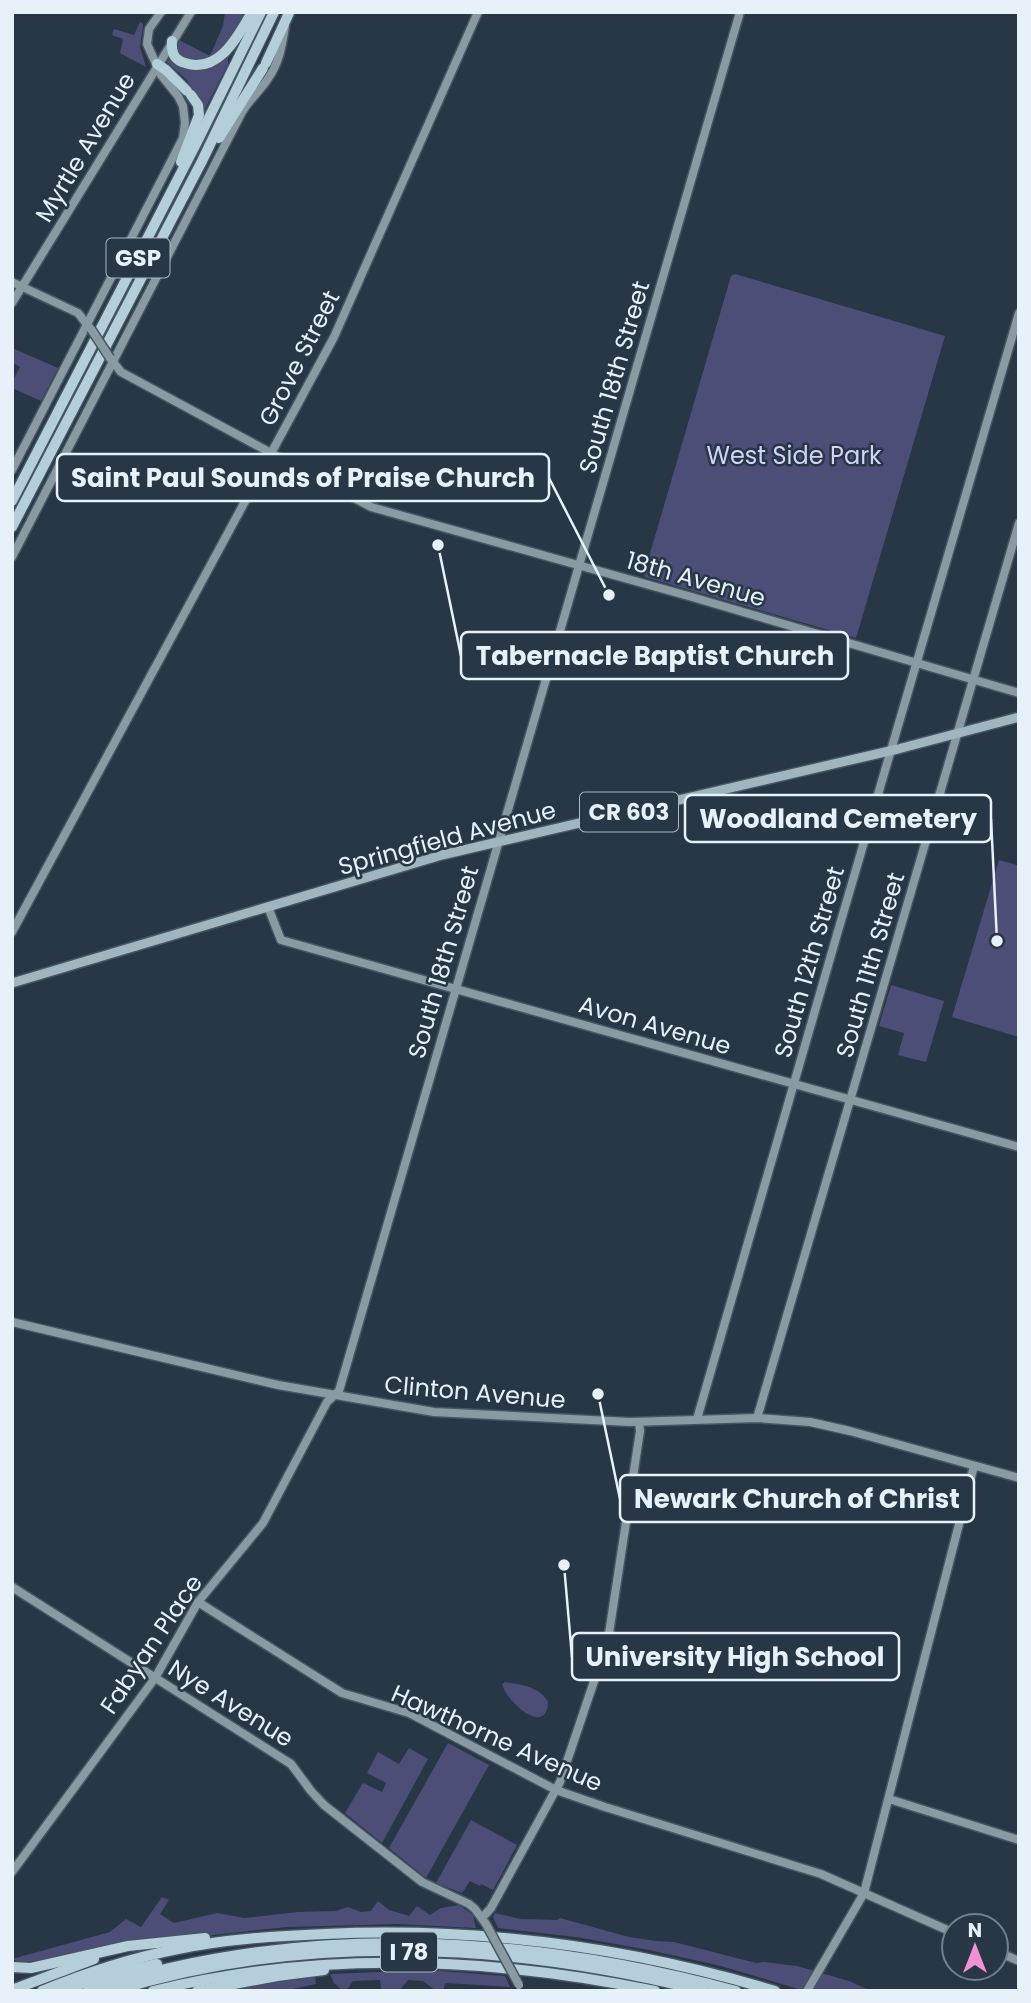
<svg xmlns="http://www.w3.org/2000/svg" width="1031" height="2003" font-family="Poppins,sans-serif">
  <style>
    .green { fill: #4d4e78 }
    .lines { fill: none; stroke-linecap: round; stroke-linejoin: round }
    .secondary-casing { stroke: #465562; stroke-width: 11 }
    .primary-casing { stroke: #465562; stroke-width: 12 }
    .highway-casing { stroke: #465562; stroke-width: 13 }
    .secondary { stroke: #899aa2; stroke-width: 8 }
    .primary { stroke: #a0b6bf; stroke-width: 9 }
    .highway { stroke: #b4cfda; stroke-width: 10 }
    .secondary-bridge-casing { stroke: #465562; stroke-width: 11; stroke-linecap: butt }
    .secondary-bridge { stroke: #899aa2; stroke-width: 8 }
    .labels { text-anchor: middle; dominant-baseline: central; stroke-width: 5; stroke-linejoin: round; paint-order: stroke }
    .shield { fill: #273745; stroke: #adb9c4; stroke-width: 2 }
    .shield-label { font-size: 23px; font-weight: bold; fill: #e7f1fa }
    .street-label { font-size: 24px; fill: #e7f1fa; stroke: #273745 }
    .park-label { font-size: 24px; fill: #d1d3f9; stroke: #273745 }
    .leader { fill: none; stroke: #e7f1fa; stroke-width: 2.5 }
    .callout-dot { fill: #e7f1fa; stroke: #273745; stroke-width: 2.5 }
    .callout { fill: #273745; stroke: #e7f1fa; stroke-width: 2.5 }
    .callout-label { font-size: 26px; text-anchor: middle; font-weight: bold; fill: #e7f1fa }
  </style>
  <rect width="100%" height="100%" fill="#273745"/>
  <g class="green">
    <polygon points="225,12 248,12 228,45 228,64 205,109 187,80 167,62 179,40 210,56 223,26"/>
    <polygon points="140,22 143,24 140,47 146,67 120,53 123,39 112,35 114,29 134,35"/>
    <polygon points="735,274 945,336 856,638 645,577 644,574 731,276"/>
    <polygon points="12,348 58,368 41,401 12,388 12,382 20,367 12,362"/>
    <polygon points="999,860 1017,865 1019,864 1019,1037 952,1017"/>
    <polygon points="891,985 944,1001 926,1062 898,1055 904,1033 879,1026"/>
    <path d="M505,1682C522,1685 539,1686 548,1702C547,1736 508,1705 502,1684Z"/>
    <polygon points="448,1743 489,1765 426,1878 389,1848"/>
    <polygon points="409,1748 428,1759 382,1843 345,1813 363,1783 382,1792 386,1783 367,1773 378,1752 399,1764"/>
    <polygon points="471,1820 517,1845 493,1890 481,1884 480,1886 470,1881 462,1893 436,1883"/>
    <polygon points="162,1897 169,1900 160,1914 174,1923 217,1913 244,1918 298,1912 336,1911 348,1907 361,1912 371,1911 378,1901 389,1910 409,1916 417,1906 430,1915 441,1908 459,1905 473,1915 476,1928 397,1924 287,1927 194,1937 169,1936 44,1960 20,1962 12,1959 110,1932 126,1919 141,1927"/>
    <polygon points="495,1913 520,1919 557,1920 560,1918 629,1937 656,1941 674,1942 756,1963 764,1962 797,1966 849,1981 871,1991 805,1991 721,1966 649,1950 576,1937 498,1928 493,1917"/>
    <polygon points="428,1970 505,1976 510,1987 445,1983 443,1991 436,1991 423,1981 408,1980 399,1991 381,1991 380,1980 353,1981 346,1991 343,1991 334,1983 330,1974"/>
    <polygon points="315,1977 316,1984 283,1991 217,1991 290,1979"/>
  </g>
  <g class="lines">
    <defs>
      <g id="secondary">
        <polyline points="12,282 78,313 89,327"/>
        <polyline points="12,303 191,12"/>
        <polyline points="110,358 121,372 371,507 692,597 1019,693"/>
        <polyline points="12,470 183,138 185,123 183,106 178,96 161,75 147,44 149,29 161,12"/>
        <path d="M12,557L242,112C249,100 259,92 267,80C279,64 282,46 285,27"/>
        <polyline points="268,907 281,940 1019,1147"/>
        <polyline points="12,932 334,337 478,12"/>
        <polyline points="12,1322 278,1385 434,1412 630,1422 757,1418 810,1422 850,1431 1019,1478"/>
        <polyline points="757,1418 1019,523"/>
        <polyline points="697,1419 838,931 1019,313"/>
        <polyline points="12,1587 291,1764 311,1791 324,1805 422,1882 469,1904 475,1909 486,1924"/>
        <polyline points="198,1602 342,1693 409,1713 556,1790 605,1807 821,1874 954,1933"/>
        <polyline points="889,1799 1019,1840"/>
        <polyline points="12,1872 155,1678 198,1602 263,1523 327,1402 339,1391 740,12"/>
        <polyline points="482,1918 491,1908 560,1782 608,1640 640,1431 639,1422"/>
        <polyline points="996,1951 1019,1961"/>
        <polyline points="807,1991 864,1893 974,1466"/>
      </g>
      <polyline id="primary" points="12,983 442,855 898,749 1019,717"/>
      <g id="highway">
        <path d="M172,41C171,52 174,60 185,63C219,74 238,36 252,12"/>
        <polyline points="266,63 289,13"/>
        <polyline points="157,64 166,70 187,91"/>
        <polyline points="219,138 263,68"/>
        <polyline points="181,162 199,115 198,105 191,95"/>
        <polyline points="12,501 198,140 261,12"/>
        <polyline points="12,527 202,161 274,12"/>
        <polyline points="12,1967 31,1968 128,1946 205,1938"/>
        <polyline points="12,1990 94,1959"/>
        <path d="M42,1991C86,1973 131,1958 178,1949C226,1939 276,1936 325,1934C477,1927 630,1947 775,1991"/>
        <polyline points="60,1991 108,1975 157,1964"/>
        <path d="M88,1991C297,1921 525,1934 736,1991"/>
        <path d="M114,1991C304,1932 512,1943 703,1991"/>
        <path d="M153,1991C318,1950 490,1957 655,1991"/>
        <polyline points="197,1991 277,1976 324,1970"/>
      </g>
    </defs>
    <use href="#secondary" class="secondary-casing"/>
    <use href="#primary" class="primary-casing"/>
    <use href="#highway" class="highway-casing"/>
    <use href="#secondary" class="secondary"/>
    <use href="#primary" class="primary"/>
    <use href="#highway" class="highway"/>
    <defs>
      <g id="secondary-bridge">
        <polyline points="91,329 110,358"/>
        <polyline points="486,1924 519,1985"/>
      </g>
    </defs>
    <use href="#secondary-bridge" class="secondary-bridge-casing"/>
    <use href="#secondary-bridge" class="secondary-bridge"/>
  </g>
  <g class="labels">
    <g class="shield">
      <rect x="106.5" y="238.5" width="63" height="39" rx="5"/>
      <rect x="580" y="792.5" width="98" height="39" rx="5"/>
      <rect x="381" y="1932.5" width="56" height="39" rx="5"/>
    </g>
    <g class="shield-label">
      <text x="138" y="258">GSP</text>
      <text x="629" y="812">CR 603</text>
      <text x="409" y="1952">I 78</text>
    </g>
    <g class="street-label">
      <text transform="translate(85 147) rotate(-59)">Myrtle Avenue</text>
      <text transform="translate(299 358) rotate(-63)">Grove Street</text>
      <text transform="translate(614 377) rotate(-74)">South 18th Street</text>
      <text transform="translate(696 579) rotate(16)">18th Avenue</text>
      <text transform="translate(447 838) rotate(-15)">Springfield Avenue</text>
      <text transform="translate(443 962) rotate(-74)">South 18th Street</text>
      <text transform="translate(809 962) rotate(-74)">South 12th Street</text>
      <text transform="translate(870 965) rotate(-74)">South 11th Street</text>
      <text transform="translate(655 1025) rotate(16)">Avon Avenue</text>
      <text transform="translate(475 1392) rotate(5)">Clinton Avenue</text>
      <text transform="translate(151 1644) rotate(-56)">Fabyan Place</text>
      <text transform="translate(231 1703) rotate(32)">Nye Avenue</text>
      <text transform="translate(497 1738) rotate(24)">Hawthorne Avenue</text>
    </g>
    <g class="park-label">
      <text x="794" y="455">West Side Park</text>
    </g>
  </g>
  <path class="leader" d="M609 595L549 478M438 545L461 656M997 941L991 819M598 1394L620 1499M564 1565L572 1657"/>
  <g class="callout-dot">
    <circle cx="609" cy="595" r="7"/>
    <circle cx="438" cy="545" r="7"/>
    <circle cx="997" cy="941" r="7"/>
    <circle cx="598" cy="1394" r="7"/>
    <circle cx="564" cy="1565" r="7"/>
  </g>
  <g class="callout">
    <rect x="57" y="454" width="492" height="47" rx="7"/>
    <rect x="461" y="632" width="387" height="47" rx="7"/>
    <rect x="685" y="795" width="306" height="47" rx="7"/>
    <rect x="620" y="1475" width="354" height="47" rx="7"/>
    <rect x="572" y="1633" width="327" height="47" rx="7"/>
  </g>
  <g class="callout-label">
    <text x="303" y="487">Saint Paul Sounds of Praise Church</text>
    <text x="655" y="665">Tabernacle Baptist Church</text>
    <text x="838" y="828">Woodland Cemetery</text>
    <text x="797" y="1508">Newark Church of Christ</text>
    <text x="735" y="1666">University High School</text>
  </g>
  <rect width="1031" height="2003" fill="none" stroke="#e7f1fa" stroke-width="28"/>
  <g transform="translate(975 1947)"><circle r="33" fill="#273745" stroke="#74818d" stroke-width="2"/>
  <path d="M0-5L12 26L0 18L-12 26Z" fill="#f391d5"/>
  <text y="-10" font-size="19" font-weight="bold" text-anchor="middle" fill="#e7f1fa">N</text>
  </g>
</svg>
